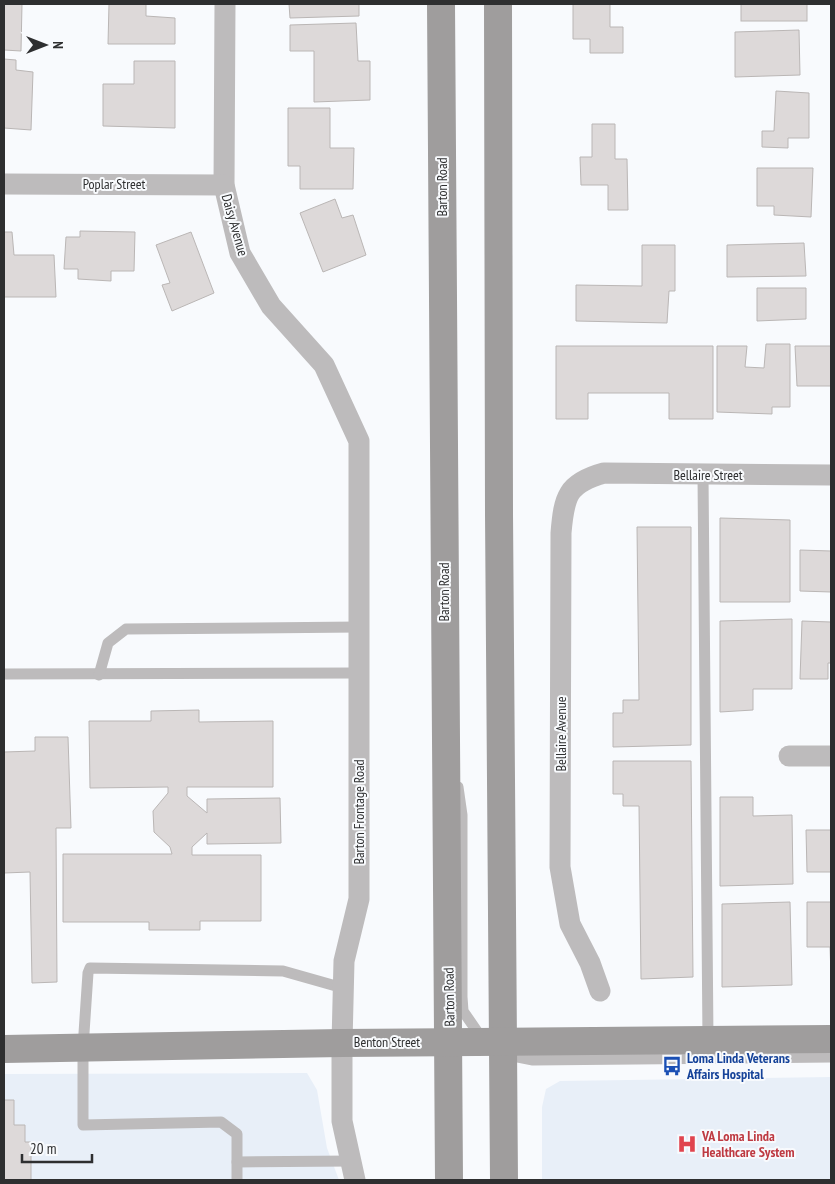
<svg xmlns="http://www.w3.org/2000/svg" width="835" height="1184" font-family="'PT Sans Narrow',sans-serif">
  <style>
    .built { fill: #e8eff8 }
    .building { fill: #ddd9d9; stroke: #bab6b5 }
    .lines { fill: none; stroke-linecap: round; stroke-linejoin: round }
    .lane { stroke: #bdbbbc; stroke-width: 11 }
    .street { stroke: #bdbbbc; stroke-width: 21 }
    .secondary { stroke: #9f9d9d; stroke-width: 28 }
    .labels { text-anchor: middle; dominant-baseline: central; stroke-width: 4; stroke-linejoin: round; paint-order: stroke }
    .street-label { font-size: 14px; fill: #2e2f30; stroke: #f8fafd }
    .transit-label { font-size: 14px; font-weight: bold; fill: #164399; stroke: #f8fafd; text-anchor: start }
    .health-label { font-size: 14px; font-weight: bold; fill: #be3a42; stroke: #f8fafd; text-anchor: start }
  </style>
  <rect width="100%" height="100%" fill="#f8fafd"/>
  <g class="built">
    <polygon points="307,1073 317,1090 327,1148 339,1180 4,1180 4,1074"/>
    <polygon points="831,1077 831,1180 542,1180 542,1107 546,1089 560,1081"/>
  </g>
  <g class="building">
    <polygon points="4,4 22,4 21,51 4,50"/>
    <polygon points="109,4 146,4 146,16 175,18 175,44 108,44"/>
    <polygon points="289,4 359,4 359,16 290,18"/>
    <polygon points="573,4 610,4 610,27 623,27 623,53 590,53 590,39 573,39"/>
    <rect x="741" y="4" width="66" height="17"/>
    <polygon points="356,23 358,61 370,61 370,100 314,102 314,51 290,51 290,25"/>
    <polygon points="799,30 800,75 735,77 735,32"/>
    <polygon points="4,59 16,60 16,70 33,72 31,130 4,128"/>
    <polygon points="134,61 175,61 175,128 103,126 103,84 134,84"/>
    <polygon points="776,91 809,93 809,138 788,138 788,148 762,147 762,131 774,131"/>
    <polygon points="288,108 330,108 330,148 354,148 353,189 300,189 300,166 288,166"/>
    <polygon points="592,124 615,124 615,159 627,159 628,210 608,210 608,185 581,185 580,157 592,157"/>
    <polygon points="757,168 813,168 811,217 774,215 774,206 757,206"/>
    <polygon points="335,199 342,218 353,215 366,255 323,272 300,213"/>
    <polygon points="80,231 135,232 134,271 111,271 111,281 78,279 78,269 64,269 66,237 80,237"/>
    <polygon points="4,232 12,232 14,255 54,255 56,297 4,297"/>
    <polygon points="191,232 214,293 172,311 162,285 170,283 156,245"/>
    <polygon points="804,243 806,276 727,277 727,245"/>
    <polygon points="642,245 675,245 675,291 669,291 667,323 576,321 576,285 642,286"/>
    <polygon points="757,288 806,288 806,319 757,321"/>
    <polygon points="766,344 790,344 790,407 772,407 772,414 717,412 717,346 747,346 745,367 764,368"/>
    <polygon points="556,346 713,346 713,419 669,419 669,393 588,393 588,419 556,419"/>
    <polygon points="795,346 831,346 831,386 797,386"/>
    <polygon points="720,518 790,520 790,602 720,602"/>
    <polygon points="637,527 691,527 691,745 613,747 613,713 623,713 623,700 639,700"/>
    <polygon points="800,550 831,551 831,592 800,591"/>
    <polygon points="792,619 792,689 753,689 753,710 720,712 720,621"/>
    <polygon points="802,621 831,622 831,663 828,663 828,679 800,679"/>
    <polygon points="199,710 199,722 273,721 273,787 187,787 187,796 207,813 207,799 280,798 281,843 207,844 207,833 192,847 192,855 261,855 261,921 200,921 200,930 149,930 149,922 63,922 63,854 172,854 170,847 154,832 153,811 168,793 168,787 90,788 89,721 151,721 151,711"/>
    <polygon points="35,737 68,737 71,828 56,828 57,982 32,983 30,872 4,873 4,752 35,751"/>
    <polygon points="613,761 691,761 693,977 641,979 639,806 623,806 623,794 613,794"/>
    <polygon points="720,797 753,797 753,816 792,815 793,884 720,886"/>
    <polygon points="806,830 831,830 831,872 807,872"/>
    <polygon points="790,902 792,985 722,987 722,904"/>
    <polygon points="807,902 831,902 831,975 830,947 807,947"/>
    <polygon points="4,1100 14,1100 14,1125 25,1125 25,1142 31,1142 31,1180 4,1180"/>
  </g>
  <g class="lines">
    <g class="lane">
      <polyline points="703,475 708,1040"/>
      <polyline points="4,674 359,673"/>
      <polyline points="99,675 108,643 126,629 359,627"/>
      <polyline points="458,787 462,815 462,997 463,1011 483,1040"/>
      <polyline points="502,1054 533,1060 831,1057"/>
      <polyline points="237,1162 351,1161"/>
      <polyline points="237,1180 237,1134 221,1122 83,1125 83,1048 88,973 90,968 283,971 343,988"/>
    </g>
    <g class="street">
      <polyline points="225,4 224,185 240,253 271,306 324,365 359,441 359,899 344,961 342,1043 342,1121 355,1180"/>
      <polyline points="4,184 224,185"/>
      <polyline points="789,756 831,756"/>
      <path d="M600,991L590,963L570,924L560,867L561,533C564,497 567,483 604,473L831,475"/>
    </g>
    <g class="secondary">
      <polyline points="441,4 449,1180"/>
      <polyline points="498,4 499,514 504,1180"/>
      <polyline points="4,1049 342,1043 831,1039"/>
    </g>
  </g>
  <defs>
    <symbol id="bus-bare" viewBox="-9 -9 18 18"><path d="M-5-6H5V4H4V6H2V4H-2V6H-4V4H-5ZM-3.5-4V0h7V-4ZM-3.5 1.2v1.5H-2V1.2ZM2 1.2v1.5H3.5V1.2Z" fill="#1a4fb4" stroke="#f8fafd" stroke-width="2.5" paint-order="stroke"/></symbol>
    <symbol id="hospital-bare" viewBox="-9 -9 18 18"><path d="M-5-5h3v3.5h4V-5h3V5h-3V1.5h-4V5h-3Z" fill="#e0444e" stroke="#f8fafd" stroke-width="2.5" paint-order="stroke"/></symbol>
  </defs>
  <g fill-rule="evenodd">
    <use href="#bus-bare" x="658" y="1052" width="28" height="28"/>
    <use href="#hospital-bare" x="673" y="1130" width="28" height="28"/>
  </g>
  <g class="labels">
    <g class="street-label">
      <text x="114" y="184">Poplar Street</text>
      <text transform="translate(442 187) rotate(-90)">Barton Road</text>
      <text transform="translate(235 225) rotate(74)">Daisy Avenue</text>
      <text x="708" y="475">Bellaire Street</text>
      <text transform="translate(444 592) rotate(-90)">Barton Road</text>
      <text transform="translate(561 734) rotate(-90)">Bellaire Avenue</text>
      <text transform="translate(359 812) rotate(-90)">Barton Frontage Road</text>
      <text transform="translate(449 997) rotate(-91)">Barton Road</text>
      <text x="387" y="1042">Benton Street</text>
    </g>
    <g class="transit-label">
      <text x="687" y="1058">Loma Linda Veterans<tspan x="687" dy="16">Affairs Hospital</tspan></text>
    </g>
    <g class="health-label">
      <text x="702" y="1136">VA Loma Linda<tspan x="702" dy="16">Healthcare System</tspan></text>
    </g>
  </g>
  <rect width="835" height="1184" fill="none" stroke="#2e2f30" stroke-width="10"/>
  <g transform="translate(45 45) rotate(90)" stroke="#f8fafd" stroke-width="4" paint-order="stroke">
  <path d="M0-4L9 19L0 12L-9 19Z" fill="#2e2f30"/>
  <text y="-8" font-size="14" font-weight="bold" text-anchor="middle" fill="#2e2f30">N</text>
  </g>
  <path d="M22 1154v8h70v-8" fill="none" stroke="#2e2f30" stroke-width="2.5"/>
  <text x="30" y="1154" font-size="15" fill="#2e2f30" stroke="#f8fafd" stroke-width="4" paint-order="stroke">20 m</text>
</svg>
